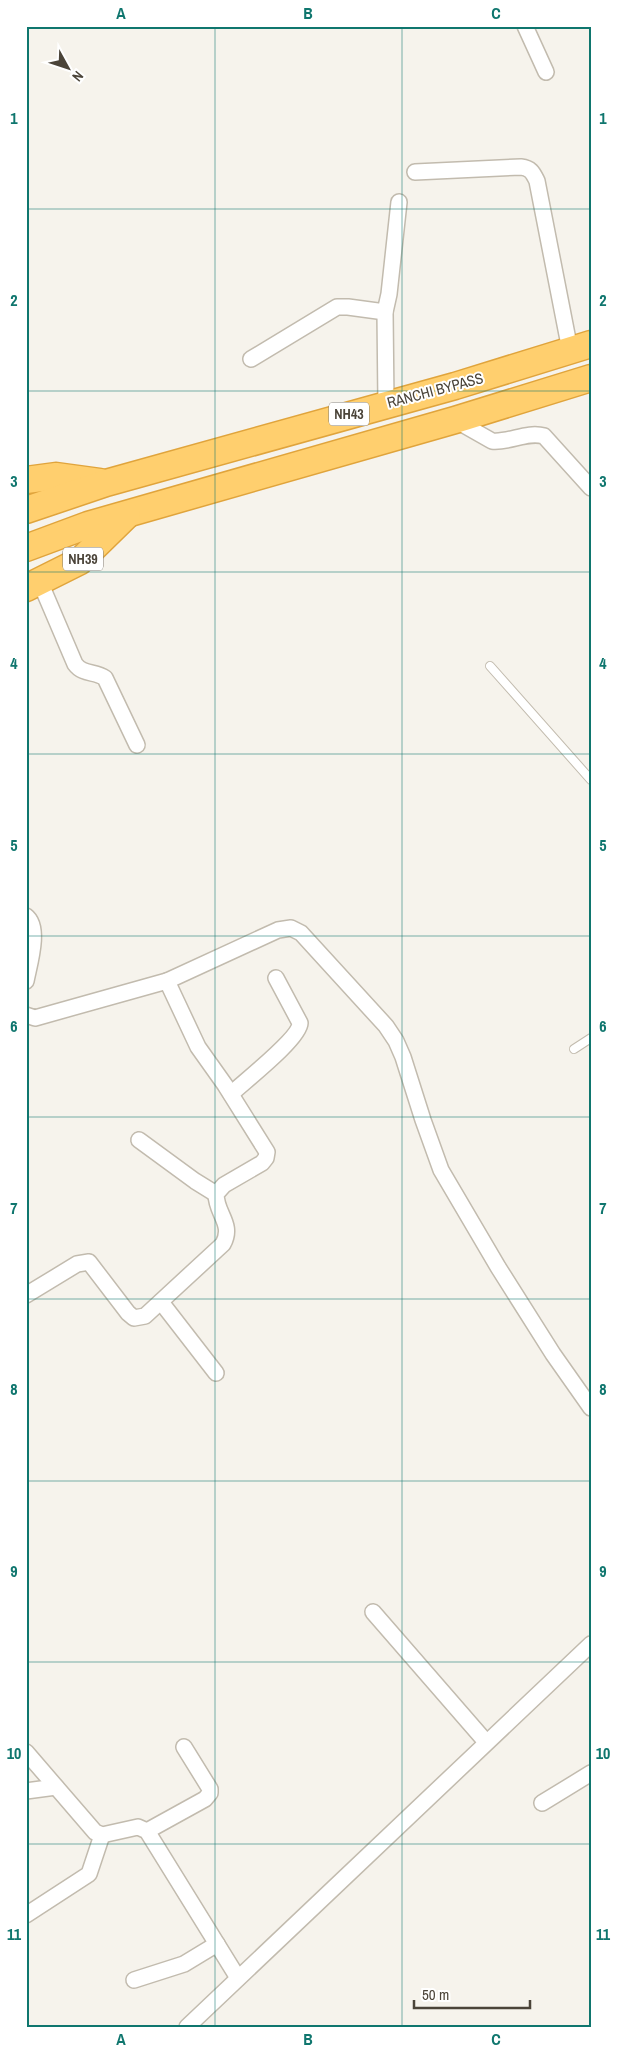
<svg xmlns="http://www.w3.org/2000/svg" width="617" height="2053" font-family="'Archivo Narrow',sans-serif">
  <style>
    .lines { fill: none; stroke-linecap: round; stroke-linejoin: round }
    .lane-casing { stroke: #c2bbae; stroke-width: 10 }
    .street-casing { stroke: #c2bbae; stroke-width: 18 }
    .highway-casing { stroke: #e0a43c; stroke-width: 29 }
    .lane { stroke: #fff; stroke-width: 8 }
    .street { stroke: #fff; stroke-width: 15 }
    .highway { stroke: #ffcf6e; stroke-width: 26 }
    .grid { fill: none; stroke: #0f766e; stroke-width: 1; stroke-opacity: 0.55 }
    .labels { text-anchor: middle; dominant-baseline: central; stroke-width: 4; stroke-linejoin: round; paint-order: stroke }
    .shield { fill: #fff; stroke: #817c74; stroke-width: 1 }
    .shield-label { font-size: 14px; font-weight: bold; fill: #4b4439 }
    .street-label { font-size: 15px; fill: #4b4439; stroke: #fff }
    .neatline { fill: none; stroke: #0f766e; stroke-width: 2 }
    .grid-label { font-size: 16px; text-anchor: middle; font-weight: bold; fill: #0f766e }
  </style>
  <rect width="100%" height="100%" fill="#f6f3ec"/>
  <g class="lines">
    <defs>
      <g id="lane">
        <polyline points="490,666 591,780"/>
        <polyline points="574,1049 591,1038"/>
      </g>
      <g id="street">
        <polyline points="525,26 546,72"/>
        <path d="M415,172L521,167C531,168 533,173 537,181L570,350"/>
        <polyline points="251,359 337,307 348,307 385,312"/>
        <polyline points="386,404 385,312 389,294 399,202"/>
        <path d="M455,420L492,441C509,443 527,431 544,436L591,488"/>
        <path d="M40,582L75,664C83,675 95,671 105,678L137,745"/>
        <path d="M26,916C41,927 29,965 26,981"/>
        <polyline points="167,981 278,930 291,928 301,933 386,1026 396,1041 403,1057 423,1120 441,1170 498,1267 553,1354 591,1408"/>
        <path d="M26,1015L35,1018L167,981L198,1047L225,1085L267,1152L266,1158L262,1163L224,1185L216,1194C216,1214 234,1224 223,1244L145,1316L134,1318L128,1313L89,1262L77,1264L26,1295"/>
        <path d="M231,1094C245,1081 300,1038 300,1023L276,978"/>
        <polyline points="139,1140 195,1181 216,1194"/>
        <polyline points="161,1302 216,1373"/>
        <polyline points="373,1612 486,1742"/>
        <polyline points="26,1752 95,1832 102,1835 138,1827 147,1831 238,1978"/>
        <polyline points="26,1791 56,1787"/>
        <polyline points="542,1803 591,1773"/>
        <polyline points="147,1831 205,1799 210,1793 210,1789 184,1747"/>
        <polyline points="26,1915 89,1874 102,1835"/>
        <polyline points="134,1980 184,1964 217,1944"/>
        <polyline points="187,2027 591,1644"/>
      </g>
      <g id="highway">
        <polyline points="26,480 56,476 100,482"/>
        <polyline points="26,510 106,483 455,386 591,344"/>
        <polyline points="26,548 88,525 455,420 591,378"/>
        <polyline points="26,588 80,561 127,515"/>
      </g>
    </defs>
    <use href="#lane" class="lane-casing"/>
    <use href="#street" class="street-casing"/>
    <use href="#highway" class="highway-casing"/>
    <use href="#lane" class="lane"/>
    <use href="#street" class="street"/>
    <use href="#highway" class="highway"/>
  </g>
  <path class="grid" d="M215,26V2027M402,26V2027M26,209H591M26,391H591M26,572H591M26,754H591M26,936H591M26,1117H591M26,1299H591M26,1481H591M26,1662H591M26,1844H591"/>
  <g class="labels">
    <g class="shield">
      <rect x="329" y="402.5" width="40" height="23" rx="4"/>
      <rect x="63" y="547.5" width="40" height="23" rx="4"/>
    </g>
    <g class="shield-label">
      <text x="349" y="414">NH43</text>
      <text x="83" y="559">NH39</text>
    </g>
    <g class="street-label">
      <text transform="translate(435 390) rotate(-15)">RANCHI BYPASS</text>
    </g>
  </g>
  <rect width="617" height="2053" fill="none" stroke="#ffffff" stroke-width="55"/>
  <g transform="translate(68 68) rotate(130)" stroke="#ffffff" stroke-width="4" paint-order="stroke">
  <path d="M0-4L9 19L0 12L-9 19Z" fill="#4b4439"/>
  <text y="-8" font-size="14" font-weight="bold" text-anchor="middle" fill="#4b4439">N</text>
  </g>
  <path d="M414 2000v8h116v-8" fill="none" stroke="#4b4439" stroke-width="2.5"/>
  <text x="422" y="2000" font-size="15" fill="#4b4439" stroke="#ffffff" stroke-width="4" paint-order="stroke">50 m</text>
  <rect x="28" y="28" width="562" height="1998" class="neatline"/>
  <g class="grid-label">
    <text x="121" y="19">A</text>
    <text x="308" y="19">B</text>
    <text x="496" y="19">C</text>
    <text x="14" y="124">1</text>
    <text x="603" y="124">1</text>
    <text x="14" y="306">2</text>
    <text x="603" y="306">2</text>
    <text x="14" y="487">3</text>
    <text x="603" y="487">3</text>
    <text x="14" y="669">4</text>
    <text x="603" y="669">4</text>
    <text x="14" y="851">5</text>
    <text x="603" y="851">5</text>
    <text x="14" y="1032">6</text>
    <text x="603" y="1032">6</text>
    <text x="14" y="1214">7</text>
    <text x="603" y="1214">7</text>
    <text x="14" y="1395">8</text>
    <text x="603" y="1395">8</text>
    <text x="14" y="1577">9</text>
    <text x="603" y="1577">9</text>
    <text x="14" y="1759">10</text>
    <text x="603" y="1759">10</text>
    <text x="14" y="1940">11</text>
    <text x="603" y="1940">11</text>
    <text x="121" y="2045">A</text>
    <text x="308" y="2045">B</text>
    <text x="496" y="2045">C</text>
  </g>
</svg>
